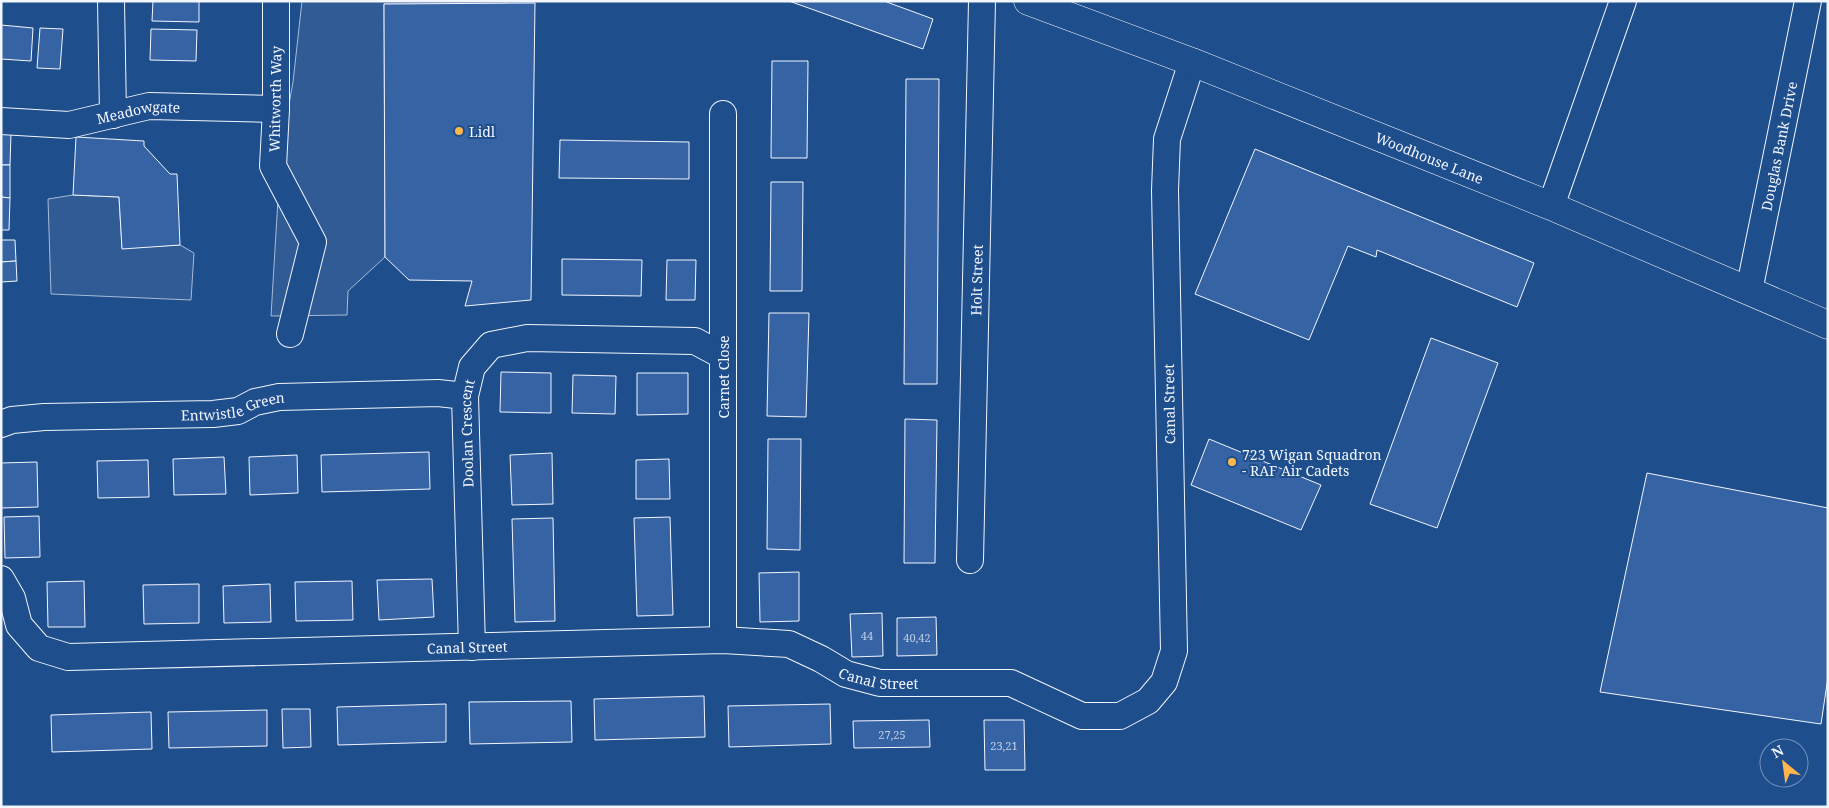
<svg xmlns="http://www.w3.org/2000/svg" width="1829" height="808" font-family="'Noto Serif',serif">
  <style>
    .built { fill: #305b95; stroke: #a8bbd7 }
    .building { fill: #3563a3; stroke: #f2f6ff }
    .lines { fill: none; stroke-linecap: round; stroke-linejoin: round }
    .street-casing { stroke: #f2f6ff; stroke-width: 28 }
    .secondary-casing { stroke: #f2f6ff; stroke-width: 29 }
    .street { stroke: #1f4e8c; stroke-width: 26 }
    .secondary { stroke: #1f4e8c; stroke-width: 28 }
    .poi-dot { fill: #ffb74d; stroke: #1f4e8c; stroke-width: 2 }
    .labels { text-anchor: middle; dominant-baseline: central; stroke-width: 4; stroke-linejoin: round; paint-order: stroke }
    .number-label { font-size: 11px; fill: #c3d1e8 }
    .street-label { font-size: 14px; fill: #f2f6ff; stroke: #1f4e8c }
    .poi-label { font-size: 14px; fill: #f2f6ff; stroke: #1f4e8c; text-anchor: start }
  </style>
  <rect width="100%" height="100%" fill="#1f4e8c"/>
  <g class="built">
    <polygon points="302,1 506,1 506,4 384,4 385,257 348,291 347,315 271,316 281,149 293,82"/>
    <polygon points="73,195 119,197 122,248 180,245 194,253 191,300 51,294 48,199"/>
  </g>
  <g class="building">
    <polygon points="153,1 199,1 199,22 152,21"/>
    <polygon points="789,1 884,1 933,19 923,49"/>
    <polygon points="535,3 531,300 465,306 472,281 409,280 385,257 384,4"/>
    <polygon points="1,25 33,28 31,61 1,59"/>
    <polygon points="40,28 63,29 60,69 37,68"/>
    <polygon points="151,29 197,30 196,61 150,60"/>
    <polygon points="772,61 808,61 807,158 771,158"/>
    <polygon points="906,79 939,79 937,384 904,384"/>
    <polygon points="1,133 11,133 10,165 1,165"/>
    <polygon points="76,137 144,141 144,146 170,174 177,174 180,245 122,249 119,197 73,195"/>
    <polygon points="560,140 689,142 689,179 559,178"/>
    <polygon points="1255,149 1534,263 1517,307 1377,250 1376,257 1348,246 1309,340 1195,294"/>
    <polygon points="1,165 10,165 10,198 1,197"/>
    <polygon points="771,182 803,182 802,291 770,291"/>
    <polygon points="1,197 10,198 9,230 1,230"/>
    <polygon points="1,240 15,240 16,261 1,262"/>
    <polygon points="562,259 642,260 641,296 562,295"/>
    <polygon points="667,260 696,260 695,300 666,300"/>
    <polygon points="16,261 17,281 1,282 1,262"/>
    <polygon points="769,313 809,313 806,417 767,416"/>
    <polygon points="1431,338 1498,363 1437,528 1370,504"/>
    <polygon points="501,372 551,373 551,413 500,412"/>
    <polygon points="637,373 688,373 688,414 637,415"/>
    <polygon points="573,375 616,376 615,414 572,413"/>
    <polygon points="905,419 937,420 935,563 904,563"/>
    <polygon points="768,439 801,439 800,550 767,549"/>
    <polygon points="1209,439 1321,485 1301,530 1191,485"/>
    <polygon points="429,452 430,489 322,492 321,455"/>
    <polygon points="552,453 553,504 512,505 510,455"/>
    <polygon points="297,455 298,493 250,495 249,457"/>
    <polygon points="224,457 226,494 174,495 173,459"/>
    <polygon points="669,459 670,499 636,499 636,460"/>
    <polygon points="148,460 149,497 98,498 97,461"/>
    <polygon points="37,462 38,507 1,508 1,463"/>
    <polygon points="1647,473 1828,508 1828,677 1821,724 1600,692"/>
    <polygon points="39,516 40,557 5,558 4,517"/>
    <polygon points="670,517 673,615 637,616 634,518"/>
    <polygon points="553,518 555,621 515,622 512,519"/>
    <polygon points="799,572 799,621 760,622 759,573"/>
    <polygon points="432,579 434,617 379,620 377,580"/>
    <polygon points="84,581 85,627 48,627 47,582"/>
    <polygon points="352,581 353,620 296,621 295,582"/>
    <polygon points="199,584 199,623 144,624 143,585"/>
    <polygon points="270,584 271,622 224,623 223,586"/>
    <polygon points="882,613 883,656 852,657 850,614"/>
    <polygon points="936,617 937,655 897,656 897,618"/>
    <polygon points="704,696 705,737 595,740 594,699"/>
    <polygon points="571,701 572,742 470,744 469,702"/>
    <polygon points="446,704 446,742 338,745 337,707"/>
    <polygon points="830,704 831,744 729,747 728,706"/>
    <polygon points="282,709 310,709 311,747 283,748"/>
    <polygon points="267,710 267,746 169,748 168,712"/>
    <polygon points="151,712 152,749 52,752 51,715"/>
    <polygon points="929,720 930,747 854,748 853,721"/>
    <polygon points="984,720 1024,720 1025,770 985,770"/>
  </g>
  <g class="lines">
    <defs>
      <g id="street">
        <polyline points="111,1 113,115"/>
        <polyline points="276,1 276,109 273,166 313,242 290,334"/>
        <polyline points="723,114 723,640"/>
        <path id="s1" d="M1,121L69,125L149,106L276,109"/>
        <polyline points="1551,206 1623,1"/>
        <path id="s2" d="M1749,291L1808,1"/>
        <path id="s3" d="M1,424L12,420L44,417L213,414L238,411L255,402L279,397L438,393L465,396"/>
        <path id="s4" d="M970,560L982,1"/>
        <path id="s5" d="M1,579L12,598L19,625L39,648L68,657L723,640L789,644L821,659L846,674L880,683H1011L1082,716H1120L1148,701L1164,682L1174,651L1165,190L1167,139L1192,62"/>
        <path id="s6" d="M472,647L465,396L472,367L491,345L527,338L695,341L723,356"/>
      </g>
      <g id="secondary">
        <path id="s7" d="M1028,1L1192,62L1551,206L1828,325"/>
      </g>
    </defs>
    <use href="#street" class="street-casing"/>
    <use href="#secondary" class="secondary-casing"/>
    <use href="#street" class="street"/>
    <use href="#secondary" class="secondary"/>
  </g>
  <g class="poi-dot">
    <circle cx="459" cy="131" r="5"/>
    <circle cx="1232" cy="462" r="5"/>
  </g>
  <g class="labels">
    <g class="number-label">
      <text x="867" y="635">44</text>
      <text x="917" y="637">40,42</text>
      <text x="892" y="734">27,25</text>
      <text x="1004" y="745">23,21</text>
    </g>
    <g class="street-label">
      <text transform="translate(275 99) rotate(-89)">Whitworth Way</text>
      <text stroke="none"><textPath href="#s1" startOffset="139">Meadowgate</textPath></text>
      <text stroke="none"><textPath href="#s2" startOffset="148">Douglas Bank Drive</textPath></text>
      <text stroke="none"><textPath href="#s7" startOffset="431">Woodhouse Lane</textPath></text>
      <text stroke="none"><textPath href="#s4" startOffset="280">Holt Street</textPath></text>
      <text transform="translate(723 377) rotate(-90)">Carnet Close</text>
      <text transform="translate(1169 404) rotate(-91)">Canal Street</text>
      <text stroke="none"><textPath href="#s3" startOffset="234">Entwistle Green</textPath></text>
      <text stroke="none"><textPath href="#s6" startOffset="214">Doolan Crescent</textPath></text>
      <text stroke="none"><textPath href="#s5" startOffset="510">Canal Street</textPath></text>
      <text stroke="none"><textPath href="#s5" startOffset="930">Canal Street</textPath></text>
    </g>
    <g class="poi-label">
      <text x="469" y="131">Lidl</text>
      <text x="1242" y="454">723 Wigan Squadron<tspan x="1242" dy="16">- RAF Air Cadets</tspan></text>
    </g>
  </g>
  <rect width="1829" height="808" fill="none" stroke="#f2f6ff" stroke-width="5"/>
  <g transform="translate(1784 763) rotate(331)"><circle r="24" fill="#1f4e8c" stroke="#7391ba"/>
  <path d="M0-4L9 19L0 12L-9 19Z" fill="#ffb74d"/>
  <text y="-8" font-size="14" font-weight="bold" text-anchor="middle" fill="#f2f6ff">N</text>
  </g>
</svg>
